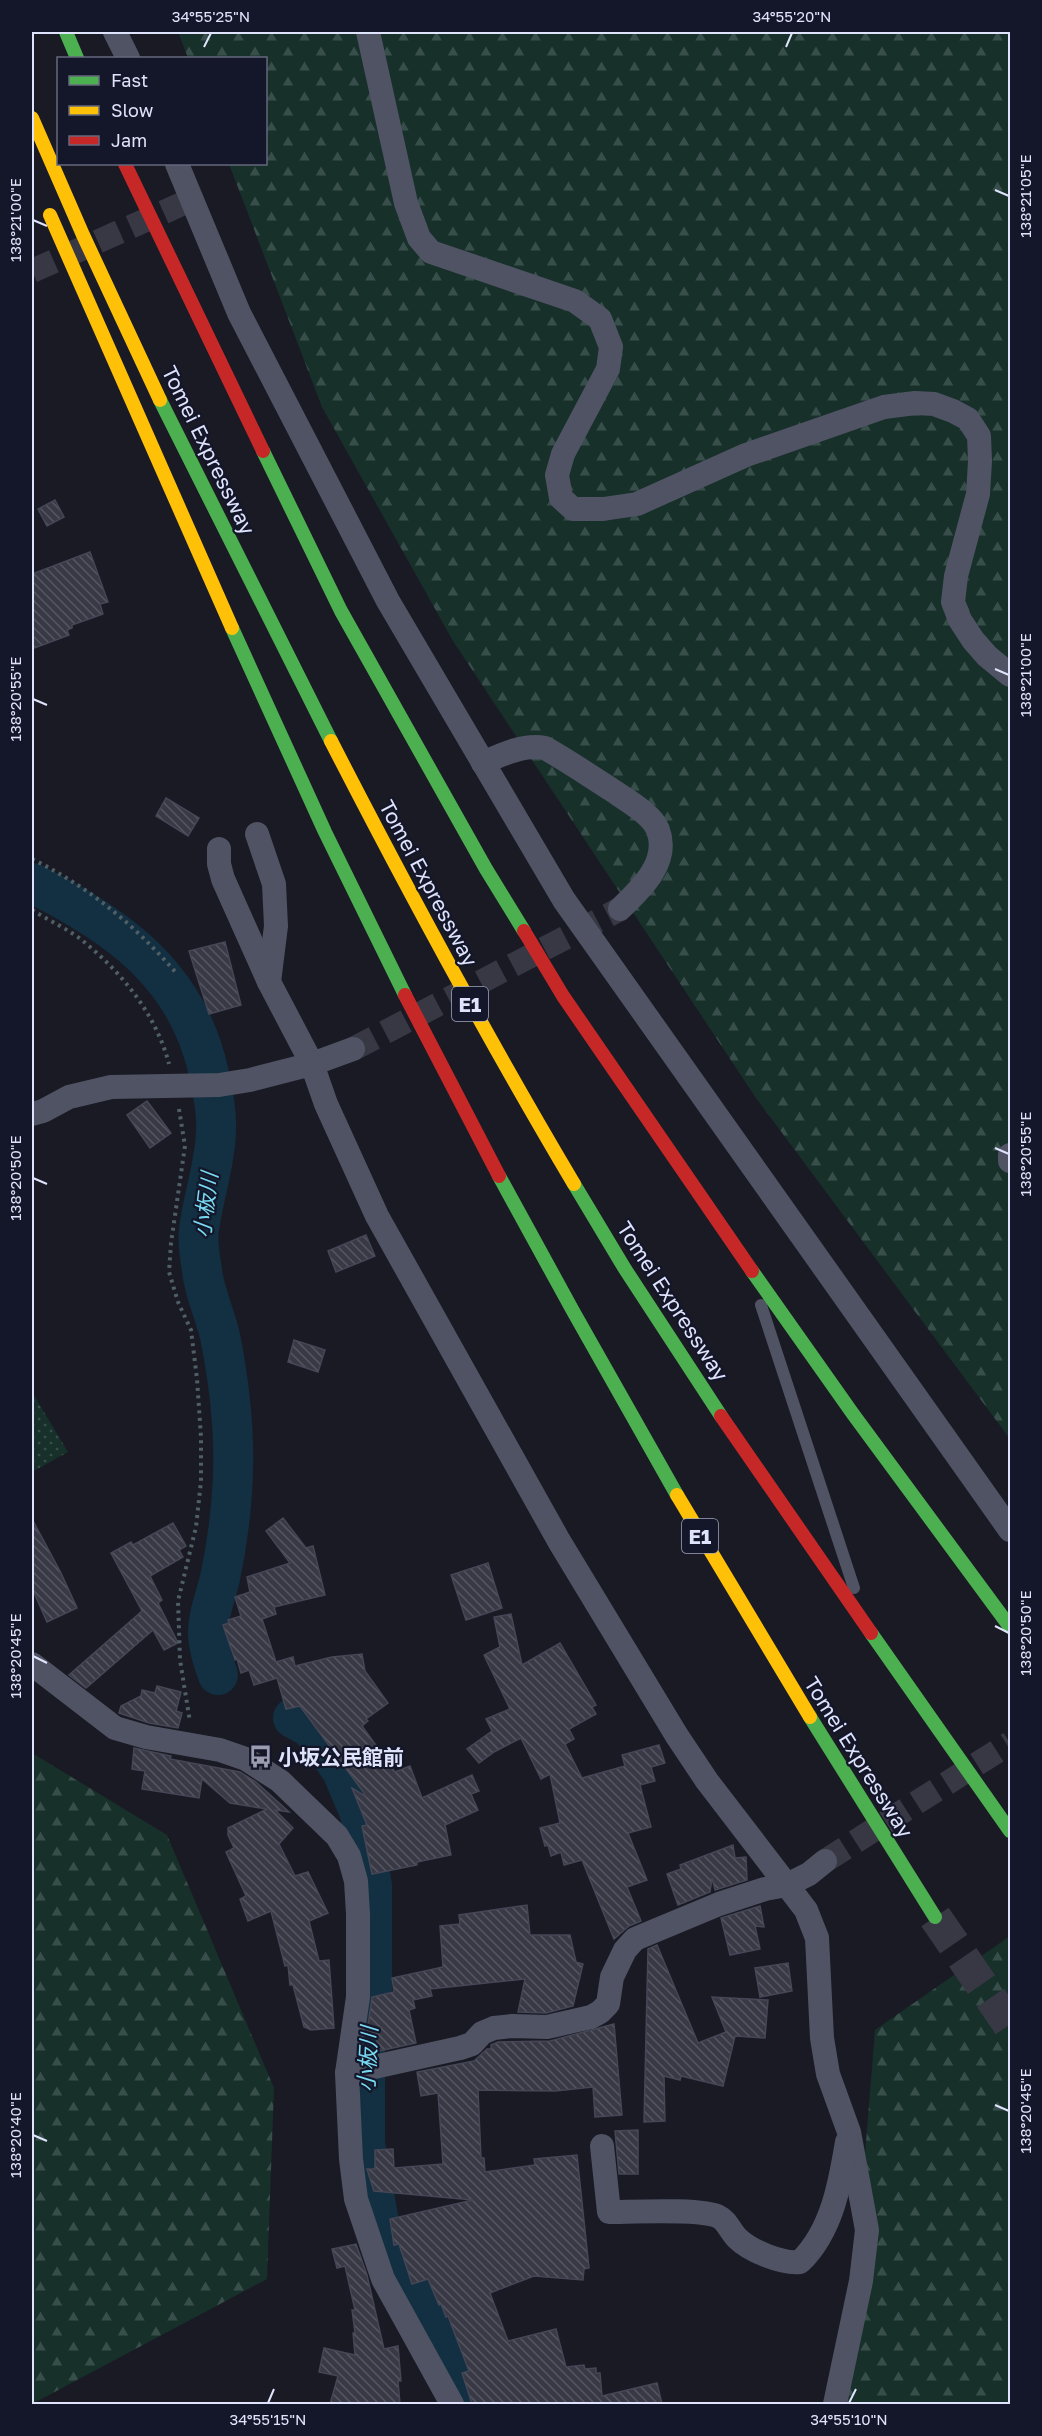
<svg xmlns="http://www.w3.org/2000/svg" width="1042" height="2436" font-family="'Golos Text','Noto Sans JP',sans-serif">
  <style>
    .forest { fill: url(#forest-firs) }
    .park { fill: url(#park-dots) }
    .lines { fill: none; stroke-linecap: round; stroke-linejoin: round }
    .river { stroke: #123042; stroke-width: 40 }
    .building { fill: url(#building-back-hatch); stroke: #454656; stroke-width: 1.5 }
    .street-tunnel { stroke: #373844; stroke-width: 24; stroke-dasharray: 24 12; stroke-linecap: butt }
    .highway-tunnel { stroke: #373844; stroke-width: 33; stroke-dasharray: 33 16; stroke-linecap: butt }
    .path { stroke: #4f5f65; stroke-width: 4; stroke-dasharray: 3 4.5; stroke-linecap: butt }
    .lane { stroke: #4f5363; stroke-width: 12 }
    .street { stroke: #4f5363; stroke-width: 24 }
    .fast { stroke: #4caf50; stroke-width: 14 }
    .slow { stroke: #ffc107; stroke-width: 14 }
    .jam { stroke: #c62828; stroke-width: 14 }
    .ticks { fill: none; stroke: #dfe3fc; stroke-width: 2 }
    .labels { text-anchor: middle; dominant-baseline: central; stroke-width: 4.5; stroke-linejoin: round; paint-order: stroke }
    .shield { fill: #141629; stroke: #a2a6bd; stroke-width: 1.5 }
    .shield-label { font-size: 20px; font-weight: bold; fill: #dfe3fc }
    .street-label { font-size: 21px; fill: #dfe3fc; stroke: #141629 }
    .poi-label { font-size: 21px; font-weight: bold; fill: #dfe3fc; stroke: #141629; text-anchor: start }
    .water-label { font-size: 22px; font-style: italic; fill: #77d9f2; stroke: #141629 }
    .neatline { fill: none; stroke: #dfe3fc; stroke-width: 2 }
    .ticks-label { font-size: 15px; text-anchor: middle; fill: #dfe3fc }
  </style>
  <defs>
    <pattern id="forest-firs" width="22" height="20" patternUnits="userSpaceOnUse" patternTransform="scale(1.5)"><rect width="22" height="20" fill="#17302a"/><path d="M5 1l3.5 6h-7zM16 11l3.5 6h-7z" fill="#384e4a"/></pattern>
    <pattern id="park-dots" width="8" height="8" patternUnits="userSpaceOnUse" patternTransform="scale(1.5)"><rect width="8" height="8" fill="#17302a"/><path d="M2 2h.1M6 6h.1" fill="none" stroke="#384e4a" stroke-width="1.8" stroke-linecap="round"/></pattern>
    <pattern id="building-back-hatch" width="6" height="6" patternUnits="userSpaceOnUse" patternTransform="scale(1.5)"><rect width="6" height="6" fill="#383945"/><path d="M-1 5l2 2M0 0l6 6M5-1l2 2" fill="none" stroke="#545661"/></pattern>
  </defs>
  <rect width="100%" height="100%" fill="#191a24"/>
  <g class="forest">
    <polygon points="178,32 1010,32 1010,1439 756,1098 453,641 322,407 229,164 266,164 266,58 188,58"/>
    <polygon points="32,1753 167,1835 274,2088 267,2279 32,2404"/>
    <polygon points="1010,1936 1010,2404 845,2404 875,2030"/>
  </g>
  <polygon class="park" points="32,1392 68,1452 32,1472"/>
  <g class="lines">
    <g class="river">
      <path d="M32,883C117,925 188,975 209,1074C213,1093 217,1112 216,1132C215,1165 203,1197 199,1230C197,1242 200,1257 202,1270C204,1292 215,1314 220,1336C230,1386 236,1441 232,1493C230,1522 226,1550 220,1578C216,1596 207,1617 208,1636C209,1649 213,1662 218,1675"/>
      <polyline points="293,1718 311,1728 329,1752 342,1771 360,1814 372,1885 372,1998 365,2048 365,2144 379,2222 467,2404"/>
    </g>
  </g>
  <g class="building">
    <polygon points="55,500 64,517 47,526 38,509"/>
    <polygon points="90,552 108,602 100,604 103,614 72,625 72,628 67,630 69,635 32,649 32,574"/>
    <polygon points="166,798 199,818 188,836 156,816"/>
    <polygon points="225,942 241,1005 209,1014 189,951"/>
    <polygon points="147,1101 171,1133 150,1148 127,1115"/>
    <polygon points="366,1235 375,1256 336,1272 328,1251"/>
    <polygon points="294,1340 325,1350 318,1372 288,1362"/>
    <polygon points="283,1518 306,1548 313,1546 325,1595 274,1607 276,1614 262,1619 276,1662 293,1657 295,1666 332,1657 362,1654 365,1671 388,1703 366,1719 368,1721 362,1726 395,1772 410,1766 422,1798 472,1775 479,1791 471,1794 478,1810 445,1825 451,1855 417,1862 417,1865 372,1874 362,1826 367,1825 352,1788 365,1796 364,1793 300,1706 286,1709 277,1678 254,1685 249,1670 241,1673 237,1659 235,1660 223,1625 229,1623 228,1620 241,1616 235,1597 250,1592 247,1577 290,1563 266,1531"/>
    <polygon points="32,1519 61,1573 77,1608 47,1622 32,1588"/>
    <polygon points="173,1523 186,1546 179,1550 183,1557 150,1576 162,1600 158,1603 178,1643 164,1650 153,1630 86,1688 69,1675 142,1611 111,1553 131,1542 133,1545"/>
    <polygon points="488,1563 502,1608 466,1620 451,1575"/>
    <polygon points="511,1614 522,1665 560,1643 596,1705 592,1707 596,1714 569,1729 574,1739 565,1744 582,1778 625,1766 622,1755 659,1745 665,1763 651,1767 655,1781 640,1785 651,1827 628,1833 647,1880 627,1887 641,1921 629,1926 614,1939 582,1860 564,1865 561,1852 551,1856 548,1845 545,1846 540,1828 560,1823 550,1774 541,1779 521,1738 494,1752 479,1763 467,1749 492,1731 486,1719 510,1709 484,1655 500,1647 494,1617"/>
    <polygon points="157,1686 181,1692 176,1711 182,1713 178,1728 149,1723 119,1713 121,1706 141,1696 142,1690 155,1693"/>
    <polygon points="134,1748 171,1756 170,1759 240,1772 256,1782 289,1812 275,1810 293,1828 279,1844 295,1876 308,1872 328,1913 309,1921 319,1961 329,1960 334,2028 311,2030 304,2027 293,1985 290,1985 288,1965 285,1966 271,1911 248,1921 240,1899 246,1896 226,1852 234,1848 228,1835 228,1828 267,1809 230,1803 202,1779 199,1798 142,1789 145,1771 132,1769"/>
    <polygon points="733,1845 735,1858 746,1857 747,1880 715,1890 712,1878 710,1892 678,1905 667,1874 681,1869 680,1865"/>
    <polygon points="527,1905 530,1935 570,1935 576,1962 583,1964 573,2006 546,2013 518,2012 525,1979 430,1989 432,1996 413,2000 415,2008 409,2010 416,2043 379,2051 375,2033 367,2032 372,1997 394,1992 392,1978 443,1967 440,1926 460,1924 459,1915"/>
    <polygon points="760,1906 764,1927 755,1926 760,1949 730,1955 721,1918"/>
    <polygon points="657,1945 698,2043 726,2032 712,1997 768,2000 765,2038 735,2036 723,2086 681,2076 680,2080 664,2076 665,2121 644,2122 648,1949"/>
    <polygon points="788,1963 792,1991 760,1997 755,1968"/>
    <polygon points="614,2024 622,2115 595,2117 593,2087 555,2091 478,2090 481,2158 484,2158 485,2172 535,2165 534,2159 577,2155 589,2268 584,2269 583,2280 534,2276 490,2293 508,2341 556,2329 566,2367 584,2365 585,2369 596,2368 596,2373 600,2373 602,2396 657,2383 662,2404 472,2404 462,2373 469,2371 448,2316 446,2317 441,2304 439,2305 428,2279 412,2284 399,2244 394,2245 390,2219 473,2200 374,2191 367,2169 375,2169 375,2150 393,2149 394,2168 443,2164 438,2093 421,2096 417,2072 474,2061 487,2049 491,2049 491,2045 498,2042 550,2041"/>
    <polygon points="638,2130 638,2174 619,2174 615,2131"/>
    <polygon points="356,2244 367,2275 384,2349 398,2346 401,2381 398,2381 400,2404 330,2404 338,2376 319,2372 324,2348 355,2355 353,2333 355,2333 352,2310 355,2310 345,2266 337,2268 332,2249"/>
  </g>
  <g class="lines">
    <g class="street-tunnel">
      <polyline points="32,271 193,199"/>
      <polyline points="353,1049 620,909"/>
      <polyline points="825,1861 1010,1743"/>
    </g>
    <polyline class="highway-tunnel" points="935,1917 1010,2026"/>
    <g class="path">
      <path d="M32,859C89,887 136,926 177,974"/>
      <path d="M32,910C48,920 68,929 83,941C122,973 156,1014 169,1064"/>
      <polyline points="179,1109 185,1146 171,1243 169,1272 178,1302 191,1330 197,1379 201,1437 201,1481 196,1527 178,1601 180,1660 190,1722"/>
    </g>
    <polyline class="lane" points="761,1305 854,1588"/>
    <g class="street">
      <polyline points="115,32 128,58"/>
      <polyline points="368,32 406,203 419,238 431,252 575,301 600,319 611,347 608,369 563,454 557,475 561,498 573,509 603,509 637,504 746,455 884,407 915,403 934,404 953,411 968,419 979,436 980,461 978,494 956,576 953,602 960,620 973,640 987,656 1010,675"/>
      <polyline points="177,164 239,313 388,601 564,900 1010,1530"/>
      <path d="M483,763C502,754 525,744 545,748C568,761 590,776 612,790C626,800 652,814 658,830C670,862 641,889 620,909"/>
      <polyline points="257,834 274,884 276,926 269,982"/>
      <polyline points="219,849 219,864 223,879 269,982 312,1064 353,1049"/>
      <polyline points="32,1114 43,1111 69,1097 111,1087 219,1085 250,1080 312,1064 326,1104 377,1216 559,1541 677,1736 707,1781 806,1910 817,1938 822,2038 828,2074 849,2132 867,2230 861,2281 835,2404"/>
      <polyline points="1010,1155 1010,1161"/>
      <polyline points="32,1664 115,1728 146,1737 220,1750 246,1759 280,1781 337,1836 349,1856 356,1881 358,1914 358,1997 347,2073 351,2159 356,2199 383,2279 452,2404"/>
      <polyline points="347,2073 460,2048 472,2044 482,2033 494,2028 512,2026 547,2027 591,2017 600,2012 608,2004 612,1977 625,1950 635,1939 719,1904 765,1889 787,1885 809,1874 825,1861"/>
      <path d="M602,2146L609,2212C631,2212 702,2208 719,2217C726,2220 731,2232 737,2238C750,2251 782,2264 800,2262C832,2231 840,2184 847,2142"/>
    </g>
    <g class="fast">
      <polyline points="66,32 77,58"/>
      <polyline points="160,400 331,741"/>
      <polyline points="263,451 341,611 486,869 524,931"/>
      <polyline points="232,628 325,832 405,995"/>
      <polyline points="499,1176 573,1311 677,1495"/>
      <polyline points="574,1184 625,1269 721,1416"/>
      <polyline points="752,1271 853,1414 1010,1627"/>
      <polyline points="871,1633 1010,1831"/>
      <polyline points="810,1717 935,1917"/>
    </g>
    <g class="slow">
      <polyline points="32,118 83,235 160,400"/>
      <polyline points="50,215 232,628"/>
      <path d="M331,741C408,891 488,1039 574,1184"/>
      <polyline points="677,1495 810,1717"/>
    </g>
    <g class="jam">
      <polyline points="125,164 263,451"/>
      <polyline points="524,931 563,996 752,1271"/>
      <polyline points="405,995 499,1176"/>
      <polyline points="721,1416 871,1633"/>
    </g>
  </g>
  <path class="ticks" d="M204,47L211,33M786,47L792,33M995,190L1009,196M33,220L47,226M995,669L1009,675M33,699L47,705M995,1148L1009,1154M33,1178L47,1184M995,1626L1009,1633M33,1656L47,1663M995,2105L1009,2111M33,2135L47,2141M268,2403L274,2389M849,2403L856,2389"/>
  <defs>
    <symbol id="bus-bare" viewBox="-9 -9 18 18"><path d="M-5-6H5V4H4V6H2V4H-2V6H-4V4H-5ZM-3.5-4V0h7V-4ZM-3.5 1.2v1.5H-2V1.2ZM2 1.2v1.5H3.5V1.2Z" fill="#9a9db0" stroke="#141629" stroke-width="2.5" paint-order="stroke"/></symbol>
  </defs>
  <g fill-rule="evenodd">
    <use href="#bus-bare" x="244" y="1740" width="33" height="33"/>
  </g>
  <g class="labels">
    <g class="shield">
      <rect x="452" y="987" width="36" height="34" rx="4.5"/>
      <rect x="682" y="1519" width="36" height="34" rx="4.5"/>
    </g>
    <g class="shield-label">
      <text x="470" y="1004">E1</text>
      <text x="700" y="1536">E1</text>
    </g>
    <g class="street-label">
      <text transform="translate(209 450) rotate(64)">Tomei Expressway</text>
      <text transform="translate(429 883) rotate(62)">Tomei Expressway</text>
      <text transform="translate(673 1301) rotate(57)">Tomei Expressway</text>
      <text transform="translate(859 1757) rotate(58)">Tomei Expressway</text>
    </g>
    <g class="poi-label">
      <text x="278" y="1757">小坂公民館前</text>
    </g>
    <g class="water-label">
      <text transform="translate(205 1205) rotate(-83)">小板川</text>
      <text transform="translate(367 2059) rotate(-87)">小板川</text>
    </g>
  </g>
  <rect width="1042" height="2436" fill="none" stroke="#141629" stroke-width="66"/>
  <rect x="57" y="57" width="210" height="108" fill="#141629" stroke="#65687d" stroke-width="1.5"/>
  <rect x="69" y="76" width="30" height="9" fill="#4caf50" stroke="#65687d" stroke-width="1.5"/>
  <text x="111" y="87" font-size="18" fill="#dfe3fc">Fast</text>
  <rect x="69" y="106" width="30" height="9" fill="#ffc107" stroke="#65687d" stroke-width="1.5"/>
  <text x="111" y="117" font-size="18" fill="#dfe3fc">Slow</text>
  <rect x="69" y="136" width="30" height="9" fill="#c62828" stroke="#65687d" stroke-width="1.5"/>
  <text x="111" y="147" font-size="18" fill="#dfe3fc">Jam</text>
  <rect x="33" y="33" width="976" height="2370" class="neatline"/>
  <g class="ticks-label">
    <text x="211" y="22">34°55'25"N</text>
    <text x="792" y="22">34°55'20"N</text>
    <text transform="translate(1026 196) rotate(-90)" y="5">138°21'05"E</text>
    <text transform="translate(16 220) rotate(-90)" y="5">138°21'00"E</text>
    <text transform="translate(1026 675) rotate(-90)" y="5">138°21'00"E</text>
    <text transform="translate(16 699) rotate(-90)" y="5">138°20'55"E</text>
    <text transform="translate(1026 1154) rotate(-90)" y="5">138°20'55"E</text>
    <text transform="translate(16 1178) rotate(-90)" y="5">138°20'50"E</text>
    <text transform="translate(1026 1633) rotate(-90)" y="5">138°20'50"E</text>
    <text transform="translate(16 1656) rotate(-90)" y="5">138°20'45"E</text>
    <text transform="translate(1026 2111) rotate(-90)" y="5">138°20'45"E</text>
    <text transform="translate(16 2135) rotate(-90)" y="5">138°20'40"E</text>
    <text x="268" y="2425">34°55'15"N</text>
    <text x="849" y="2425">34°55'10"N</text>
  </g>
</svg>
